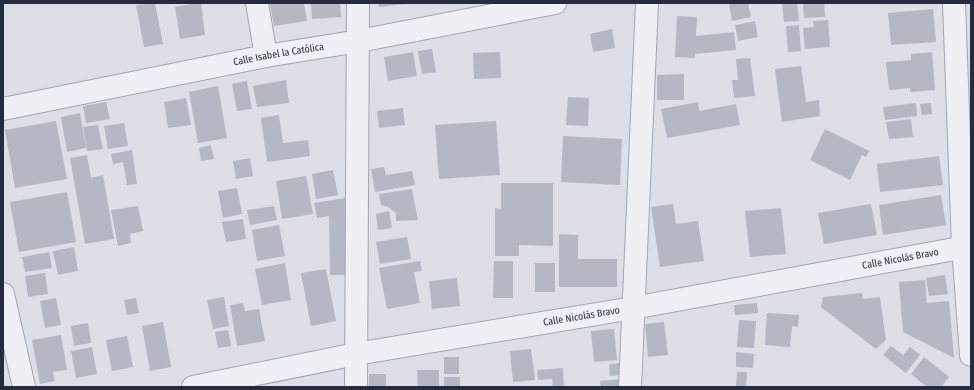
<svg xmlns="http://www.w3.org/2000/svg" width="974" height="390" font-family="'Fira Sans Condensed',sans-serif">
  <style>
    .building { fill: #b3b8c3 }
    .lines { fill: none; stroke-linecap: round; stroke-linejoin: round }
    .minor-casing { stroke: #a1a6b0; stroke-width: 24 }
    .minor { stroke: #eef0f5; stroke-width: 22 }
    .labels { text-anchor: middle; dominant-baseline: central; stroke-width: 3.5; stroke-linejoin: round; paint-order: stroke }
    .street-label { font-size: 10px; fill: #252c3d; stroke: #ebeef4 }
  </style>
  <rect width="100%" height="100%" fill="#dcdfe6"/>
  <g class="building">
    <polygon points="155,3 163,44 144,47 136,5"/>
    <polygon points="196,3 201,3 205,35 180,39 175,7"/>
    <polygon points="270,3 304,3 307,21 274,26"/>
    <polygon points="311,3 340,3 341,17 312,19"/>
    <polygon points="378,3 404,3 404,4 379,7"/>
    <polygon points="729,3 748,3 751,17 732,21"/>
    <polygon points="782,3 797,3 799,21 784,22"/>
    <polygon points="803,3 824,3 825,17 804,18"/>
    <polygon points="933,9 936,42 891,45 888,13"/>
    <polygon points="677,16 697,17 696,36 734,32 736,50 695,54 695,58 675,57"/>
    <polygon points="828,20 830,47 805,49 803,28 814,27 813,21"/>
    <polygon points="755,21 758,37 738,41 735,25"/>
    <polygon points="799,25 801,51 788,52 786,26"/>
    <polygon points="612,29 615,48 593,52 590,34"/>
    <polygon points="432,49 436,72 422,74 418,51"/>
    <polygon points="413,52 417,76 388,81 384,57"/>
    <polygon points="500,52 501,78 474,79 473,53"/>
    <polygon points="932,52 935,90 910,92 910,88 889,90 886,62 911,60 911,54"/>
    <polygon points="750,58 755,96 734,98 732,80 738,80 736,59"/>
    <polygon points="801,66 806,102 819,100 820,116 782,122 775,69"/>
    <polygon points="684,74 684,100 657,100 657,75"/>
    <polygon points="286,80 289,103 257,107 253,86"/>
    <polygon points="247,81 252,109 237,111 232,84"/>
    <polygon points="218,86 227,138 198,143 189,92"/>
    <polygon points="568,97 589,98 588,126 566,125"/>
    <polygon points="186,98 191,125 168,128 164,102"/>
    <polygon points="106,102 110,119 86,123 83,106"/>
    <polygon points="698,102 699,111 736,104 740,125 667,138 661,109"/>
    <polygon points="916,103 917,116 885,120 883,107"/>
    <polygon points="931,103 932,114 922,115 920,104"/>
    <polygon points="403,108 405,125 379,128 377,111"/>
    <polygon points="80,113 86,148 67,152 61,117"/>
    <polygon points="279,115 283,143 308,140 310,156 267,162 261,118"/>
    <polygon points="911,119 913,137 889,139 886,122"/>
    <polygon points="56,121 67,179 15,188 5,130"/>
    <polygon points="496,121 500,175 439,179 435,125"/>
    <polygon points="124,123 128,146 108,149 104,126"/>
    <polygon points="98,125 103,149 87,151 83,127"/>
    <polygon points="825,129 869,151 866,157 862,155 850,180 810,160"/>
    <polygon points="563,136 622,139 620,185 561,182"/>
    <polygon points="211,145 214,159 201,161 199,148"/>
    <polygon points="132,150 137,184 127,185 123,162 113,164 111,154"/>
    <polygon points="87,155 91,178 103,175 114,239 85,244 70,158"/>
    <polygon points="939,156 943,185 880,192 877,164"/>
    <polygon points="250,158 253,176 236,179 233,161"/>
    <polygon points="384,167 386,175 412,171 415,185 375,192 371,169"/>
    <polygon points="333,170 338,195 316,199 312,174"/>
    <polygon points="306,176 313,214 282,219 276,181"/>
    <polygon points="501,183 553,183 553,246 519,245 519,256 495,256 495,208 501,209"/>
    <polygon points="237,188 242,214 223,218 218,191"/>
    <polygon points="412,189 418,220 396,221 396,213 388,207 381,205 379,194"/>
    <polygon points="67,192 76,242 19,252 10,202"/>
    <polygon points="941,195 946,225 883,235 879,205"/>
    <polygon points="345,198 347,275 330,275 329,216 317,218 314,203"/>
    <polygon points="673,204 676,224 698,221 704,261 660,267 651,207"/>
    <polygon points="871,204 877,235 824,244 818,213"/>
    <polygon points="138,206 143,231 130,234 131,243 118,246 111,210"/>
    <polygon points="274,206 277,220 250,225 247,210"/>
    <polygon points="781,208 786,254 750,257 745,211"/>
    <polygon points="389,211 392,228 378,230 376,214"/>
    <polygon points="243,219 246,239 226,242 222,222"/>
    <polygon points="279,225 285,256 257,261 252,230"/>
    <polygon points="559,234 578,235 578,259 617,259 617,287 559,287"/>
    <polygon points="407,237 411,259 380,264 376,242"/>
    <polygon points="74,247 78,271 58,275 53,251"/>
    <polygon points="49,252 52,268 25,272 22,257"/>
    <polygon points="420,261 422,271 414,272 420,303 387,309 379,268"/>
    <polygon points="494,261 513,261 513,298 493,298"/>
    <polygon points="285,263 291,300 262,305 255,269"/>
    <rect x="535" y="263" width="20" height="29"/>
    <polygon points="326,269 336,321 311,326 301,273"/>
    <polygon points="45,273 48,294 28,297 25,276"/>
    <polygon points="945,275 948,294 929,296 926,278"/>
    <polygon points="457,278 460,306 432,309 429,281"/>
    <polygon points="925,280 927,303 949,301 954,358 903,332 899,282"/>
    <polygon points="862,293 863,299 880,297 886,340 876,349 821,307 823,297"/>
    <polygon points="224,297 229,326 213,329 207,300"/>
    <polygon points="56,298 61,325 45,328 40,301"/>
    <polygon points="136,298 139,313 127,315 124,300"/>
    <polygon points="243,303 245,311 259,309 265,341 237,346 230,305"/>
    <polygon points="757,303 758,313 735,315 734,305"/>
    <polygon points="767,313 799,315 798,327 792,326 790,347 765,345"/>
    <polygon points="739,320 756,321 754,348 737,347"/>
    <polygon points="163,322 171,367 150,371 142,326"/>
    <polygon points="664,322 668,355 648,357 645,324"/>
    <polygon points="88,323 91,343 74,346 71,326"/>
    <polygon points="614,329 617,360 594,362 591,331"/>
    <polygon points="228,330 231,346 218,348 215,332"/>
    <polygon points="61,335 67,370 53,372 55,381 40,384 32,340"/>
    <polygon points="127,336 133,367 112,371 106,340"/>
    <polygon points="891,346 903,355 910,347 920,355 906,373 883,355"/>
    <polygon points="92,347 97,374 76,378 71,351"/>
    <polygon points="531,349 535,380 513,382 510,351"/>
    <polygon points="736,352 754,354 753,368 736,367"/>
    <rect x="444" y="357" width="15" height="17"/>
    <polygon points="924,357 949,377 941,387 927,387 911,374"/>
    <polygon points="620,363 622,375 610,376 609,364"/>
    <polygon points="563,368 564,387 553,387 552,379 538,380 537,370"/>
    <polygon points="417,370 439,370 439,387 418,387"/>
    <polygon points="737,372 747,372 746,387 736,386"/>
    <rect x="369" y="374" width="17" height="13"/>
    <rect x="444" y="377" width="16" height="10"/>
    <polygon points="622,379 623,387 601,387 600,381"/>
  </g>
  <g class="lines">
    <defs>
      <g id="minor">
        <polyline points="257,3 266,56"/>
        <polyline points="954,3 963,247 971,355"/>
        <path id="s1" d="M3,109L266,56L359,41L555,3"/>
        <polyline points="3,294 24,387"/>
        <path id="s2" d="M193,387L356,354L633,308L971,246"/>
        <polyline points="356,387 358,3"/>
        <polyline points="630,387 647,3"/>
      </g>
    </defs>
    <use href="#minor" class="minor-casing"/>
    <use href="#minor" class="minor"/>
  </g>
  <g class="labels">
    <g class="street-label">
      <text stroke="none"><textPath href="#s1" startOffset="281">Calle Isabel la Católica</textPath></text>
      <text stroke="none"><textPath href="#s2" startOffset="719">Calle Nicolás Bravo</textPath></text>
      <text stroke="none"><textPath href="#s2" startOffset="395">Calle Nicolás Bravo</textPath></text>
    </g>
  </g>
  <rect width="974" height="390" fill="none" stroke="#252c3d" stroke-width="8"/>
</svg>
